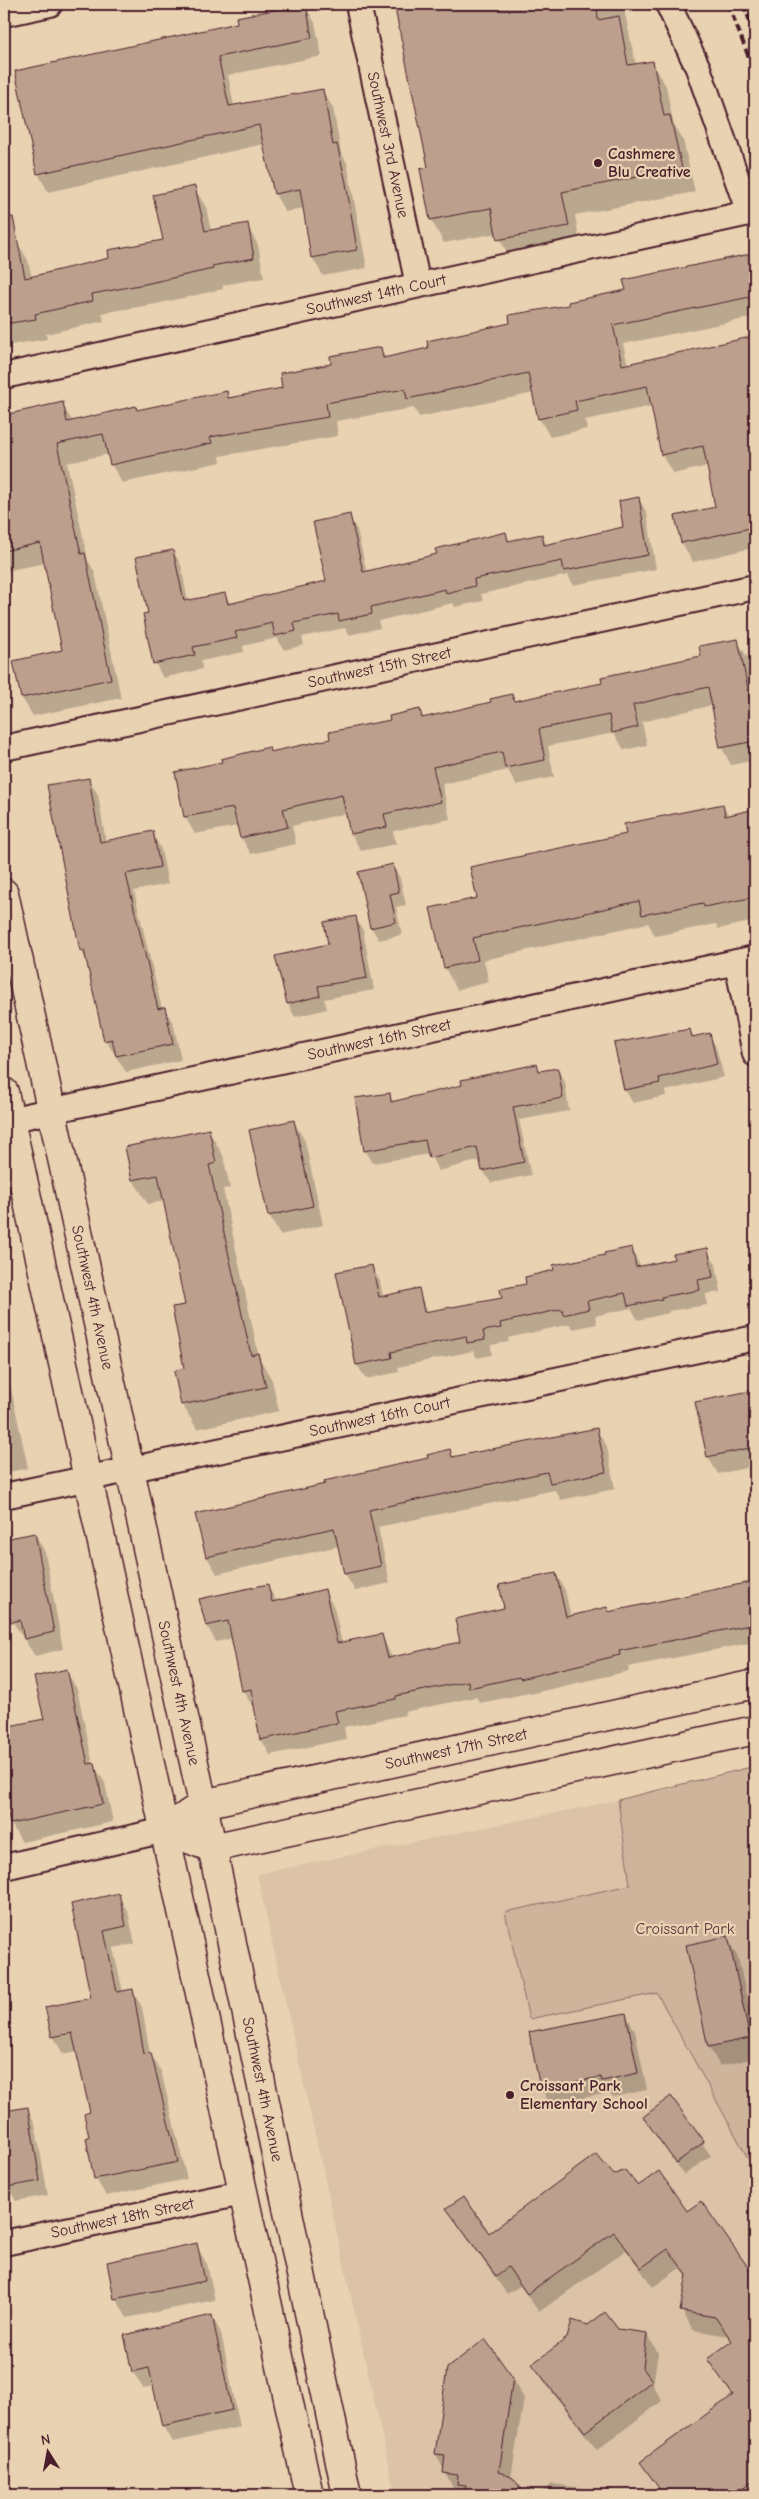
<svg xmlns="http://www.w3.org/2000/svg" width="759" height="2499" font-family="'Comic Neue',sans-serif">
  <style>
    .built { fill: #dcc3a7 }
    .green { fill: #cfb49c; stroke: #8c6a64 }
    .shadow { fill: #0003 }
    .building { fill: #bca08d; stroke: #4a1f2b }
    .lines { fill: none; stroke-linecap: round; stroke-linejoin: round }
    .street-casing { stroke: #4a1f2b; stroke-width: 28 }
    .secondary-casing { stroke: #4a1f2b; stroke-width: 31 }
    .street { stroke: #e9d2b2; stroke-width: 24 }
    .secondary { stroke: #e9d2b2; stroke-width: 28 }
    .rail { stroke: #4a1f2b; stroke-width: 4; stroke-dasharray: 8 4; stroke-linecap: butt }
    .poi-dot { fill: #4a1f2b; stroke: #e9d2b2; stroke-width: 2 }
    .labels { text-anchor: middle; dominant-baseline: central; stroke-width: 4.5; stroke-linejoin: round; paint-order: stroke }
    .street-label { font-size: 16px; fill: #4a1f2b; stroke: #e9d2b2 }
    .poi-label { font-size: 16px; font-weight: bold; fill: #4a1f2b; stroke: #e9d2b2; text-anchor: start }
    .park-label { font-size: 16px; fill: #5e353c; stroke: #e9d2b2 }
  </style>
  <rect width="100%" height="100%" fill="#e9d2b2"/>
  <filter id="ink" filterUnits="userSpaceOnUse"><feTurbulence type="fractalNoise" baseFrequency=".02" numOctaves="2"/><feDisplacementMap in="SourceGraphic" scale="10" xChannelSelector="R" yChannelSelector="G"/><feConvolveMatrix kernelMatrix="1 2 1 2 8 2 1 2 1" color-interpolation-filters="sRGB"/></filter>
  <g filter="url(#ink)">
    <polygon class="built" points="618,1800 630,1885 505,1913 529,2018 657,1992 755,2171 755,2495 395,2495 257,1874"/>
    <polygon class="green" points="755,1766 755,2171 657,1993 529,2019 505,1912 630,1885 618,1800"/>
    <g class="shadow">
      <polygon points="396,4 623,4 636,65 652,62 666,86 673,122 683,140 695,192 575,215 581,250 512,263 497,233 444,243 431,220 429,168"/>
      <polygon points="305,5 315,23 322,56 228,75 234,106 322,90 333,108 341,152 347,163 367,268 323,276 312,257 304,208 285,212 275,194 264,144 48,192 38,173 238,24"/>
      <polygon points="4,181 16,240 28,260 32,278 111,259 165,241 194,188 206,207 211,231 247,225 258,245 264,278 223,285 223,289 156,304 102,313 104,321 46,334 47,339 4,346 6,357 4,357"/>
      <polygon points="755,254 755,317 623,344 628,365 755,338 755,559 752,548 693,562 682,543 676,517 716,508 708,466 673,474 662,455 652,406 585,420 587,429 550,437 539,418 534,393 419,417 414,408 336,421 338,436 220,456 221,462 122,483 111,464 109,454 67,463 88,560 95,573 121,698 33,716 22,698 64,651 45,563 6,571 4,566 4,416 62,404 73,422 138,411 226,392 230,399 284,389 333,365 381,349 386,358 430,349 627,291 625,281"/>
      <polygon points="639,499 647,513 656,569 573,585 568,575 481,594 483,601 455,607 453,603 378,621 380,628 349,635 345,628 302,637 304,645 284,650 277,638 243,646 244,652 201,661 202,669 163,678 155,663 149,614 173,551 181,565 188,602 225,594 231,605 328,582 349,516 357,530 367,573 438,555 506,534 510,542 541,535 547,545 625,528"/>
      <polygon points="737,640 747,657 755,698 755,760 731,765 722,748 713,705 642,722 647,745 624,750 614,733 548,746 554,777 516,785 508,770 442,784 450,819 393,831 396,844 361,851 351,834 347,813 292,826 296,844 251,854 241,837 238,826 195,834 185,817 176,773 224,763 268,749 271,754 332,740 419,710 424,718 493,703 512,695 516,702 603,684 703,657"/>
      <polygon points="89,779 98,795 106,842 152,832 161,849 168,884 134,891 162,1009 165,1009 174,1025 181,1060 126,1072 106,1041 88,964 81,950"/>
      <polygon points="723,806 729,816 755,811 755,921 718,929 716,924 655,936 648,923 484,960 489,982 457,990 445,968 431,909 478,898 627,835"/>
      <polygon points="393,865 400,878 406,905 396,907 402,935 379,940 371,927"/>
      <polygon points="355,917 363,930 374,990 324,999 327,1009 295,1017 288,1004 277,957 330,944"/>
      <polygon points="690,1030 694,1038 709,1034 716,1047 724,1077 665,1091 666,1096 633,1103 625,1090"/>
      <polygon points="537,1065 541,1072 557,1069 565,1082 569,1111 519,1120 531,1175 491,1183 483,1170 481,1160 438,1171 430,1154 373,1163 365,1150 389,1094 394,1103 464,1086"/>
      <polygon points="294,1122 305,1141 323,1225 280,1235 269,1216"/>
      <polygon points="209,1131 223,1155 230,1188 223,1189 259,1357 272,1380 279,1411 197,1429 182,1404 186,1369 186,1306 165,1201 148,1204 133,1180"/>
      <polygon points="631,1248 641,1268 675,1260 707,1250 716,1264 721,1292 706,1294 707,1305 669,1311 669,1313 638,1320 631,1308 595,1316 597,1324 573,1329 570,1324 508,1338 509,1342 491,1345 492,1355 477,1358 473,1351 398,1367 399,1372 366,1379 357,1365 338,1273 371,1266 380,1281 383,1298 418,1290 428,1312 503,1299 527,1285"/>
      <polygon points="4,1356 28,1468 4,1473"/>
      <polygon points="755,1387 755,1466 718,1474 708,1457 748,1392 747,1389"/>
      <polygon points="597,1430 607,1447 615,1489 561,1500 555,1490 378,1527 390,1583 355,1591 345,1574 339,1546 217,1574 207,1557 197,1515 429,1459 450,1451 454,1458"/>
      <polygon points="35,1534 45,1552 63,1649 35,1656 12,1621 6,1595 4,1596 4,1540"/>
      <polygon points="556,1574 565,1590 571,1617 609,1614 755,1582 755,1642 628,1667 629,1671 530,1694 529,1693 480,1703 476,1697 404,1712 405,1715 344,1727 346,1739 270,1755 261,1739 255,1706 252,1706 243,1690 233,1638 216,1642 207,1626 267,1585 277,1602 324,1591 334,1607 342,1643 382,1635 392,1658 461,1643"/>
      <polygon points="66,1671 77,1689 93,1764 105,1783 113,1822 22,1842 11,1824 4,1788 4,1784 11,1783 4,1750 4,1729 45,1720"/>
      <polygon points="118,1895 128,1912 135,1944 113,1948 123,1992 132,1990 142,2007 150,2054 161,2071 187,2179 106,2196 96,2179 87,2139 91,2138 92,2113 78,2051 63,2054 53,2036 92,1999 72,1905"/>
      <polygon points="727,1938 738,1957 755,2036 755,2058 720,2066 709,2047"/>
      <polygon points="626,2014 635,2031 647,2090 613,2097 610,2093 550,2104 541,2088"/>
      <polygon points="671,2098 711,2156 684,2175 644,2118"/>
      <polygon points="27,2108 35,2123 48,2195 16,2201 12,2194 4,2195 4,2112"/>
      <polygon points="614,2177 687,2212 752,2275 755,2272 755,2495 663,2495 642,2462 733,2397 709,2359 732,2343 728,2336 693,2330 682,2311 688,2278 680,2268 653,2287 626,2250 539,2312 520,2286 507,2294 459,2227 448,2208 489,2234"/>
      <polygon points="196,2245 207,2264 215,2300 127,2318 116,2299"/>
      <polygon points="212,2316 221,2333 240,2427 173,2442 163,2425 154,2386 143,2388 133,2372"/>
      <polygon points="588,2327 647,2334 658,2353 653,2385 662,2401 597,2450 545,2383 534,2364"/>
      <polygon points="512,2378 524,2398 511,2478 525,2495 464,2495 455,2492 436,2454"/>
      <polygon points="552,2484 638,2495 537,2495"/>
    </g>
    <g class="building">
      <polygon points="306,4 312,38 218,57 229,106 323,89 333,145 337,144 346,183 357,250 311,258 300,189 274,194 259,125 37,174 15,71 237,23 236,17"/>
      <polygon points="394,4 597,4 598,20 619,16 628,65 653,61 664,116 670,115 682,168 562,192 569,226 497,240 491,208 430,220 420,169 428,167"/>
      <polygon points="195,186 205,231 248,223 254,258 212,266 213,269 145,284 92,294 93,301 35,314 36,319 4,324 4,218 13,217 25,278 109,258 108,250 163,240 153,195"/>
      <polygon points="755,253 755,296 613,325 622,365 755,336 755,527 681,543 675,516 715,507 703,446 661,455 647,386 575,401 577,410 538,419 528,373 407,399 405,389 326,403 328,417 210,437 212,443 110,465 103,434 57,444 81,554 85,553 111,679 21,698 13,661 62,650 40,543 4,551 4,415 63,402 67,422 136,406 137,410 227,391 228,398 282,388 280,373 331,364 330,356 381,347 383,358 428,348 427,341 510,323 509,315 569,305 568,302 626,290 623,280"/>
      <polygon points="639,497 648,555 564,571 562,561 474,579 475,586 446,593 445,589 371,607 372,614 339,621 338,614 294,623 296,631 275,636 272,623 235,632 237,638 193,647 195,655 153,664 143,614 148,613 136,557 173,550 184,601 225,593 228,604 326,581 313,522 350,514 363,572 437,554 435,549 506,532 508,541 542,534 544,545 623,527 619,501"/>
      <polygon points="738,639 755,724 755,741 720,748 708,687 633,705 638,727 612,733 609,715 539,729 545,760 505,768 502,752 433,767 441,802 384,814 387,827 350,834 342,795 283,809 288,827 240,838 233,808 184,817 175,772 222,762 221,759 269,747 270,752 330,739 329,732 390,720 389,716 420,709 422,718 491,702 490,699 512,694 514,701 602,683 601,677 701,656 699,646"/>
      <polygon points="89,778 100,842 153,831 160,867 126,874 158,1009 165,1007 173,1044 116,1056 112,1039 104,1041 84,950 80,951 47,785"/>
      <polygon points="723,804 725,816 755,809 755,897 704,907 703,903 642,915 639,901 546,922 473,938 478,960 444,968 430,908 477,898 470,867 626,834 624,824"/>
      <polygon points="393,864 399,892 390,894 396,922 370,928 358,872"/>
      <polygon points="356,916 367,978 318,986 320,996 287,1004 275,956 328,944 324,922"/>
      <polygon points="690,1029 692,1037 710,1033 717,1064 659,1078 660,1083 624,1090 614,1043"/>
      <polygon points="537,1064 539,1071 558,1068 563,1098 513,1107 524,1162 482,1171 477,1147 429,1158 425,1140 364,1151 355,1098 390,1093 391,1102 462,1085 461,1080"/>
      <polygon points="294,1120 313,1206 268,1216 249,1130"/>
      <polygon points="209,1129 216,1163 209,1165 251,1355 258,1353 266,1387 181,1405 174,1371 184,1368 172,1307 185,1305 158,1175 132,1180 125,1147"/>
      <polygon points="632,1247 636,1267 674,1259 673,1254 708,1248 713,1277 698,1280 700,1290 661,1297 662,1299 628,1306 625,1293 587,1301 589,1309 563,1315 562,1309 500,1323 501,1328 483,1331 485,1340 467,1343 466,1336 391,1352 392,1358 356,1365 336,1272 372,1265 379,1297 419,1288 424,1312 502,1298 500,1289 526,1284 525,1277 554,1270 553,1265 605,1255 604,1253"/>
      <polygon points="755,1390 755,1447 707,1457 695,1402"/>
      <polygon points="597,1428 606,1472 550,1483 547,1472 369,1510 381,1566 344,1574 334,1528 206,1557 195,1514 325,1484 324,1481 428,1458 427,1455 450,1449 452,1457"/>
      <polygon points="35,1533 54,1632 24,1639 20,1620 11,1622 4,1589 4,1539"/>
      <polygon points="556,1573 566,1617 607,1607 608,1612 755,1581 755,1624 619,1651 620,1655 520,1679 519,1677 469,1688 468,1681 396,1696 396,1699 335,1711 338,1723 260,1740 251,1689 242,1691 228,1621 206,1626 199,1599 268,1584 272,1602 325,1589 337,1643 382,1634 388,1658 460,1642 455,1619 504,1608 499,1585"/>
      <polygon points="67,1669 88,1764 95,1763 103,1804 10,1824 4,1794 4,1783 9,1782 4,1756 4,1727 44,1719 34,1677"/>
      <polygon points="119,1893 126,1926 104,1931 117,1992 133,1989 144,2054 151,2053 178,2162 94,2179 86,2138 89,2137 84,2114 90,2112 72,2033 52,2037 45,2007 91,1998 71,1904"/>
      <polygon points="728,1936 750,2038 708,2047 686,1945"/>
      <polygon points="626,2013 638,2073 602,2081 601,2077 540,2088 529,2032"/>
      <polygon points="671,2096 704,2142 676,2163 643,2117"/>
      <polygon points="28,2107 40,2181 7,2187 4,2168 4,2111"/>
      <polygon points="596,2154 614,2175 625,2170 638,2186 659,2171 687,2211 701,2201 755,2277 755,2480 734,2495 664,2495 640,2462 733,2395 707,2359 732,2341 715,2317 680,2311 687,2275 668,2249 641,2268 614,2232 527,2294 508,2267 496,2276 446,2208 464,2196 489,2233"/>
      <polygon points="197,2243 205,2281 114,2299 107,2262"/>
      <polygon points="605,2312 618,2329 647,2333 643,2368 652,2381 585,2432 532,2364 567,2338 572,2320 588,2325"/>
      <polygon points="212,2315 232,2410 162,2426 149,2368 132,2372 124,2335"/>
      <polygon points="485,2339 513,2378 499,2472 513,2478 526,2495 465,2495 466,2486 457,2485 458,2475 443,2473 445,2455 435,2454 447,2368"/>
    </g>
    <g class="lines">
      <defs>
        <g id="street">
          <path id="s1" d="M358,4L418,285"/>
          <polyline points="4,14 50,4"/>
          <path id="s2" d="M4,376L749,213L698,68L668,4"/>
          <path id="s3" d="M4,748L755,587"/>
          <polyline points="737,962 755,1054"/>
          <path id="s4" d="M4,1121L755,958"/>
          <path id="s5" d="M4,1496L755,1338"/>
          <polyline points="4,1867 165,1830"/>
          <path id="s6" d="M4,2243L242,2193"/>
        </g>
        <g id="secondary">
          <path id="s7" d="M4,893L203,1804L347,2495"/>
          <polyline points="4,1092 309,2495"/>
          <path id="s8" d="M165,1830L203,1804L755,1684"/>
          <polyline points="165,1830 212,1848 755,1730"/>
        </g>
      </defs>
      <use href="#street" class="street-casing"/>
      <use href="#secondary" class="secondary-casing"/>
      <use href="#street" class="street"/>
      <use href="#secondary" class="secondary"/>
      <g class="rail">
        <polyline points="728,4 755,73"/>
        <polyline points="743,4 755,33"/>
      </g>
    </g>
  </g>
  <g class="poi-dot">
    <circle cx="598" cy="163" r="5"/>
    <circle cx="510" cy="2095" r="5"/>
  </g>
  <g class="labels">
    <g class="street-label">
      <text stroke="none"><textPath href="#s1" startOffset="144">Southwest 3rd Avenue</textPath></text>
      <text stroke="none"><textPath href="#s2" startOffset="381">Southwest 14th Court</textPath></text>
      <text stroke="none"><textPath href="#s3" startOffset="384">Southwest 15th Street</textPath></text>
      <text stroke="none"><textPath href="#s4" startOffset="384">Southwest 16th Street</textPath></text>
      <text stroke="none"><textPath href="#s7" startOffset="414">Southwest 4th Avenue</textPath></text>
      <text stroke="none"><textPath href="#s5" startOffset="384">Southwest 16th Court</textPath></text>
      <text stroke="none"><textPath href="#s7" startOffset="819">Southwest 4th Avenue</textPath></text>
      <text stroke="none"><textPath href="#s8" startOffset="305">Southwest 17th Street</textPath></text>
      <text stroke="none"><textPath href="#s7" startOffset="1224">Southwest 4th Avenue</textPath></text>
      <text stroke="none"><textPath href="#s6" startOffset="121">Southwest 18th Street</textPath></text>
    </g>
    <g class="poi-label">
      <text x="608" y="154">Cashmere<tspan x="608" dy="18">Blu Creative</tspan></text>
      <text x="520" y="2086">Croissant Park<tspan x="520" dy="18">Elementary School</tspan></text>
    </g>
    <g class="park-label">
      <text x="685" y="1929">Croissant Park</text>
    </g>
  </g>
  <rect width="759" height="2499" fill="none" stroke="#e9d2b2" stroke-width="20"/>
  <rect x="10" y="10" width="739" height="2479" fill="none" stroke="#4a1f2b" stroke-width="2" filter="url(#ink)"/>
  <g transform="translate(48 2452) rotate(349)" stroke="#e9d2b2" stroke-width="4" paint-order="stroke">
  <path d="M0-4L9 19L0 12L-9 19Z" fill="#4a1f2b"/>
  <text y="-8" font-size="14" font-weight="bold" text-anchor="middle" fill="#4a1f2b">N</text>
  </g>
</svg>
